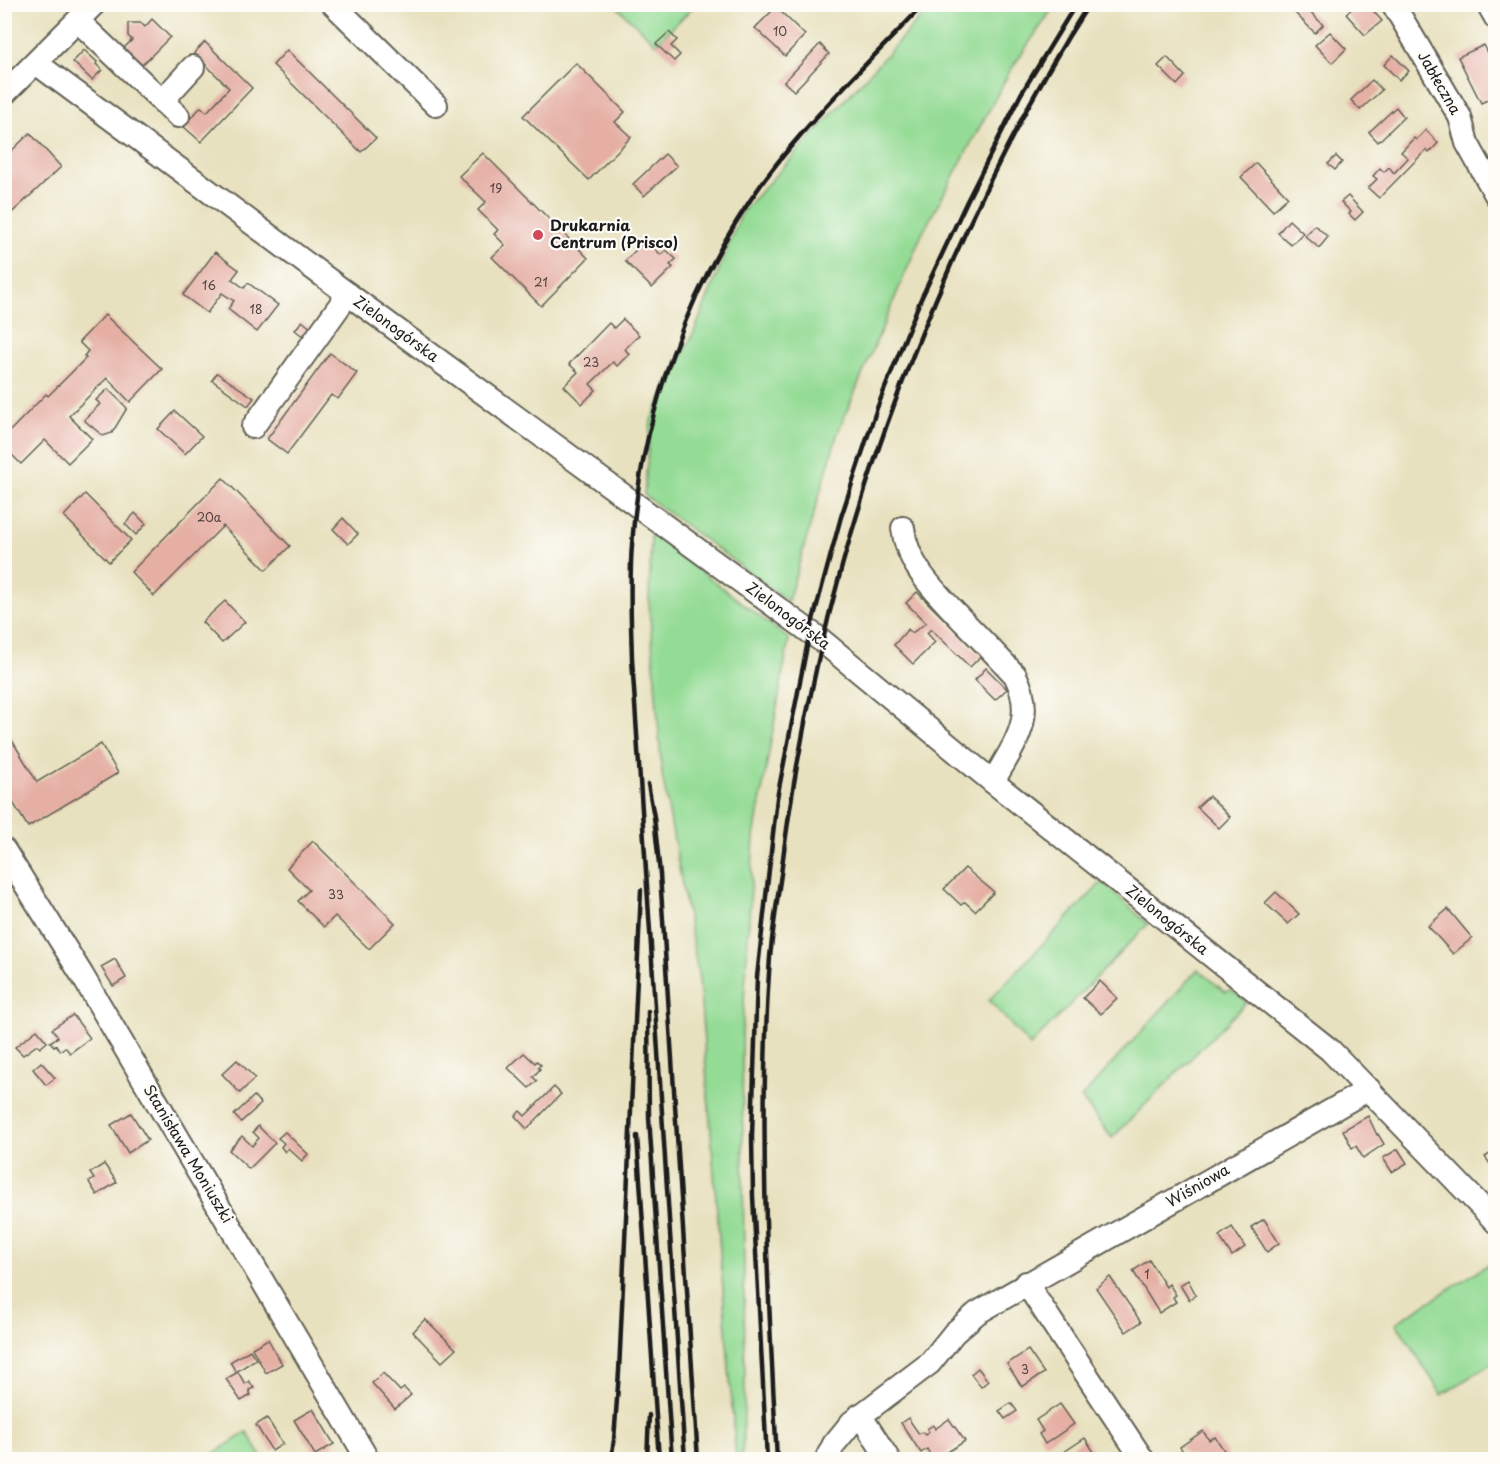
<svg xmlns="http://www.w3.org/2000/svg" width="1500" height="1464" viewBox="0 0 1500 1464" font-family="'Playpen Sans',sans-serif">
  <rect width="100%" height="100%" fill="#fdfcf7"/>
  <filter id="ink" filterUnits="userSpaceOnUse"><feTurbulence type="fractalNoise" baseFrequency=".0167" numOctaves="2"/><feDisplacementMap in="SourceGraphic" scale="12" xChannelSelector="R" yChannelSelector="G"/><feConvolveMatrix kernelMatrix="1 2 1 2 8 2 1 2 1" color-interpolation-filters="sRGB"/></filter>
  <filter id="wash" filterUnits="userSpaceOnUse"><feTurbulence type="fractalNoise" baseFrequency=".008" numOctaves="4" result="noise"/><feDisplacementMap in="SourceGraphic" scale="24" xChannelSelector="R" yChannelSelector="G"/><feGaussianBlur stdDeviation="1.35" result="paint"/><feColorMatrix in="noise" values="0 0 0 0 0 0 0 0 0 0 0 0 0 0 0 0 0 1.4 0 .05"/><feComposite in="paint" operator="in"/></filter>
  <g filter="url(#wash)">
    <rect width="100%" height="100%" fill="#e8e1bf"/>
    <!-- green -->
    <g fill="#94db95" stroke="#587c58" stroke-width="1.5">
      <polygon points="933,4 1055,5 1010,71 921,236 838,432 788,601 644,495 651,420 694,332 742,212"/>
      <polygon points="615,5 695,5 656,44"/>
      <polygon points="651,533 789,639 754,837 742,1034 745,1389 742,1459 736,1459 699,978 662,774 649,602"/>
      <polygon points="1102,882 1148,924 1030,1046 989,1000"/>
      <polygon points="1198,969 1225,992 1231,990 1247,1002 1112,1138 1081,1098"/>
      <polygon points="1495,1260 1495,1361 1442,1395 1396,1323"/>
      <polygon points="247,1432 263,1459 205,1459"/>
    </g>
    <g id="blocks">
      <!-- building -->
      <g fill="#e5afa4">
        <polygon points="1297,4 1303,4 1323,25 1315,33 1292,10"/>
        <polygon points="1357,4 1367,4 1382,21 1365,35 1346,14"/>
        <polygon points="776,7 805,35 785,56 755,28"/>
        <polygon points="152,19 170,37 142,65 124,48 132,40 128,36 128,23 141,23 145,27"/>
        <polygon points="669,32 677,40 671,46 680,55 674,61 656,44"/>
        <polygon points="1330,32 1346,49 1332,63 1315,45"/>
        <polygon points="205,42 252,88 201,142 183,126 201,107 207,112 229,88 194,53"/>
        <polygon points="820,44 829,54 794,91 784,82"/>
        <polygon points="1484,45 1496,69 1496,96 1481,103 1458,57"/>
        <polygon points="84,50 97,62 96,64 102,70 92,80 73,62"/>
        <polygon points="287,50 376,138 361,152 273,65"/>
        <polygon points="1393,55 1409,71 1399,80 1384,65"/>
        <polygon points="1167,57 1185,76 1177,85 1158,66"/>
        <polygon points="576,63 625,112 615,122 631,137 589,180 523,116"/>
        <polygon points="1372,80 1382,90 1360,110 1351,100"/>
        <polygon points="1396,107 1404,117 1378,142 1369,132"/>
        <polygon points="1426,130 1438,143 1429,153 1426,150 1379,198 1368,188 1377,179 1373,176 1380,168 1384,172 1389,167 1394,173 1408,158 1401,152 1414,138 1416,140"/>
        <polygon points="30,133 61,167 4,220 4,158"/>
        <polygon points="483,153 588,258 541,306 492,257 505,245 494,234 498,230 478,210 486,202 459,176"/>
        <polygon points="665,154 677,166 644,196 633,184"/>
        <polygon points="1336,156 1342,162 1335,170 1328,164"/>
        <polygon points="1256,163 1288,197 1273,211 1241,177"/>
        <polygon points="1348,196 1363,212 1355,220 1349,214 1351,212 1341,202"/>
        <polygon points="1289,220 1303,233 1291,245 1278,233"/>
        <polygon points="1315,225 1328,237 1319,248 1305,236"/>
        <polygon points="646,240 661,255 666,250 676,259 670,265 673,267 652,288 625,261"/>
        <polygon points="215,252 239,270 232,279 244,288 248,283 278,305 257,332 228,309 234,301 222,293 207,313 183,295"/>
        <polygon points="105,315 162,369 130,402 107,378 69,416 92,439 68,463 45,440 21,464 4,447 4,437 46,394 48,396 86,358 84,356 88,351 79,342"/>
        <polygon points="623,319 639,335 625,349 629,354 617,366 613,362 590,384 596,390 582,404 564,386 578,372 569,364 609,323 614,328"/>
        <polygon points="302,321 312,329 305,338 295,330"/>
        <polygon points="330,353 357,373 338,399 331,395 287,454 267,439"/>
        <polygon points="217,373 254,398 248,406 212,380"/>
        <polygon points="108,389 127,408 112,433 103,436 84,420 100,404 96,400"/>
        <polygon points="175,411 202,436 185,454 158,429"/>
        <polygon points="223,478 290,546 266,570 223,526 154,596 131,572"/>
        <polygon points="85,494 131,540 109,562 64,516"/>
        <polygon points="135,513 146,524 136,535 125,524"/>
        <polygon points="343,518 358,534 348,544 333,529"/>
        <polygon points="917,592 981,656 970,667 931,629 927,633 935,642 913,664 894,645 908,629 912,633 926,623 906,603"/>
        <polygon points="225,601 245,622 222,643 202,622"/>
        <polygon points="986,668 1007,689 995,700 975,680"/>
        <polygon points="4,727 37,782 101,744 118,773 28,827 4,788"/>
        <polygon points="1209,796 1230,817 1219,828 1197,807"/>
        <polygon points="313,841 395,923 369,949 335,916 324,927 298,901 309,890 287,868"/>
        <polygon points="965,868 994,892 975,911 965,902 961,905 944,889"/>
        <polygon points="1276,892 1299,914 1288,924 1265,903"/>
        <polygon points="1448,909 1472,938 1453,954 1428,926"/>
        <polygon points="115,959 126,978 113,986 101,967"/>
        <polygon points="1100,981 1117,998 1101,1014 1083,998"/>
        <polygon points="73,1015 90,1038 70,1053 65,1047 60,1051 56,1045 54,1046 50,1042 58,1037 52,1029"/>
        <polygon points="37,1030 47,1042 40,1048 37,1045 23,1055 15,1047"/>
        <polygon points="524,1053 535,1063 537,1061 541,1065 538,1067 540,1069 533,1077 537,1081 529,1088 508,1068"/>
        <polygon points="237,1060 255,1078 240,1093 222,1074"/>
        <polygon points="41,1062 55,1078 46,1085 33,1069"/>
        <polygon points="554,1087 561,1094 527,1129 515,1116 520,1111 525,1116"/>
        <polygon points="254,1096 261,1104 241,1122 234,1115"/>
        <polygon points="131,1113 148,1140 128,1153 111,1125"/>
        <polygon points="1368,1116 1377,1135 1378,1134 1384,1144 1363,1158 1356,1146 1352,1148 1343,1130"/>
        <polygon points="258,1126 275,1143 249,1169 229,1150 242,1136 252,1146 259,1138 253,1132"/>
        <polygon points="285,1132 308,1154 302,1161 288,1148 285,1152 281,1147 284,1143 278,1138"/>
        <polygon points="1398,1149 1407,1163 1392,1172 1383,1158"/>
        <polygon points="1496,1150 1496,1172 1485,1157"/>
        <polygon points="104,1164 117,1182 97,1195 89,1182 94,1179 90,1173"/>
        <polygon points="1264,1219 1279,1243 1267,1252 1251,1227"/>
        <polygon points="1232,1227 1245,1247 1232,1256 1219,1236"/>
        <polygon points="1149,1260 1166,1287 1169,1284 1176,1295 1173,1297 1176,1302 1159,1313 1133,1271"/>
        <polygon points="1110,1277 1141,1322 1126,1332 1096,1288"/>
        <polygon points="1188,1280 1196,1295 1189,1300 1180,1285"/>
        <polygon points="425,1319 456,1349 442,1362 413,1332"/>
        <polygon points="268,1339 282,1364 266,1373 252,1348"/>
        <polygon points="250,1350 256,1359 236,1372 230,1362"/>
        <polygon points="1028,1350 1044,1373 1022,1387 1007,1364"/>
        <polygon points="978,1368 988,1381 981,1387 971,1374"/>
        <polygon points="238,1372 245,1384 249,1381 254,1388 249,1390 251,1395 241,1401 226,1379"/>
        <polygon points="383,1373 400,1391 404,1388 411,1395 395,1409 372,1383"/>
        <polygon points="1011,1403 1017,1411 1005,1419 999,1411"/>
        <polygon points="1060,1404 1074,1424 1045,1444 1039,1434 1043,1431 1036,1420"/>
        <polygon points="313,1409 334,1444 315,1455 294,1420"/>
        <polygon points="267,1418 283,1444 272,1451 256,1425"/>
        <polygon points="908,1418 919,1434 922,1432 925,1435 929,1432 927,1429 933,1425 935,1429 949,1419 965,1441 946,1453 950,1460 933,1460 927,1449 921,1453 901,1423"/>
        <polygon points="1203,1431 1209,1440 1215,1437 1228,1456 1223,1460 1194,1460 1191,1455 1187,1457 1180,1447"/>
        <polygon points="1085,1438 1099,1460 1069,1460 1064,1452"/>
      </g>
    </g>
  </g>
  <g filter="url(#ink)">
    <use href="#blocks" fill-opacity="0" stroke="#636155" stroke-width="1.5"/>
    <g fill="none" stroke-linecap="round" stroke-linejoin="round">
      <!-- minor casing -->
      <g stroke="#636155" stroke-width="26">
        <g id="minor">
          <polyline points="333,4 436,105"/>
          <polyline points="1393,4 1460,117 1467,143 1496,195"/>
          <polyline points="1488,4 1496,18"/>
          <polyline points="78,21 178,116"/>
          <polyline points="36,63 341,289 821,640 993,782 1330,1050 1496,1222"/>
          <polyline points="4,94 94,4"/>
          <polyline points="162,101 193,67"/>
          <polyline points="253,427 348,294"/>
          <path d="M903,528c4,39 35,66 60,93 18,18 35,36 52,54 22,43 -1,69 -22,107"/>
          <polyline points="4,850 82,975 368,1460"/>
          <polyline points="1026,1283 1143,1460"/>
          <polyline points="860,1415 889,1460"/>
          <polyline points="826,1460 834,1444 852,1422 930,1363 954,1333 977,1313 1369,1089"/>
        </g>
      </g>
      <!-- minor -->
      <use href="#minor" stroke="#fff" stroke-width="22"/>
      <!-- rail -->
      <g stroke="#1c1c1c" stroke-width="4.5">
        <polyline points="648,784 654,817 660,874 698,1460"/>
        <polyline points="648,1011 649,1117 672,1460"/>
        <polyline points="637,1136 659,1460"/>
        <polyline points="611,1460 614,1440 619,1372 641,890"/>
        <polyline points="647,1460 649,1415"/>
        <path d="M685,1460l-53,-801c-1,-38 -3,-76 0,-114 9,-130 56,-260 133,-366 47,-63 105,-118 159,-175"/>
        <polyline points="767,1460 753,1196 752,1136 757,977 777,798 810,631 841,517 877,408 920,301 967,201 1021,94 1076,4"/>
        <path d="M777,1460c-9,-168 -19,-336 -7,-503 3,-28 7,-56 11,-83 26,-214 82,-411 169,-607 40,-91 85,-180 139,-263"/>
      </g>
    </g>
  </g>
  <!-- markers -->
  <circle fill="#d1495b" stroke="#fdfcf7" stroke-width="2" cx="538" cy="235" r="6"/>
  <g text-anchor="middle" stroke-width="4.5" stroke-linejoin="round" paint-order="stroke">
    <!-- number labels -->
    <g font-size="12" fill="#4e413e">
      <text x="780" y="36">10</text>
      <text x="496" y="193">19</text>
      <text x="541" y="287">21</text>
      <text x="209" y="290">16</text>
      <text x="256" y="314">18</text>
      <text x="591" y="367">23</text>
      <text x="209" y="522">20a</text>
      <text x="336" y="899">33</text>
      <text x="1147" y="1279">1</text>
      <text x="1025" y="1374">3</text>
    </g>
    <!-- street labels -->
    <g font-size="15" fill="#1c1c1c" stroke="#fdfcf7">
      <text transform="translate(1439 83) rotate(60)" y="5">Jabłeczna</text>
      <text transform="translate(396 329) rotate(36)" y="5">Zielonogórska</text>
      <text transform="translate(788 616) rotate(37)" y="5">Zielonogórska</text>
      <text transform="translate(1167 920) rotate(39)" y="5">Zielonogórska</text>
      <text transform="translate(188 1154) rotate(59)" y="5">Stanisława Moniuszki</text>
      <text transform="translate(1198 1186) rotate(-30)" y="5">Wiśniowa</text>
    </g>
    <!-- poi labels -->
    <g font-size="15" font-weight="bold" fill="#1c1c1c" stroke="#fdfcf7" text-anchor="start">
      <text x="550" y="231">Drukarnia<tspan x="550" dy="17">Centrum (Prisco)</tspan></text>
    </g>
  </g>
  <!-- margin -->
  <rect width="1500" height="1464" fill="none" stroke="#fdfcf7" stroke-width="24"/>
</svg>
